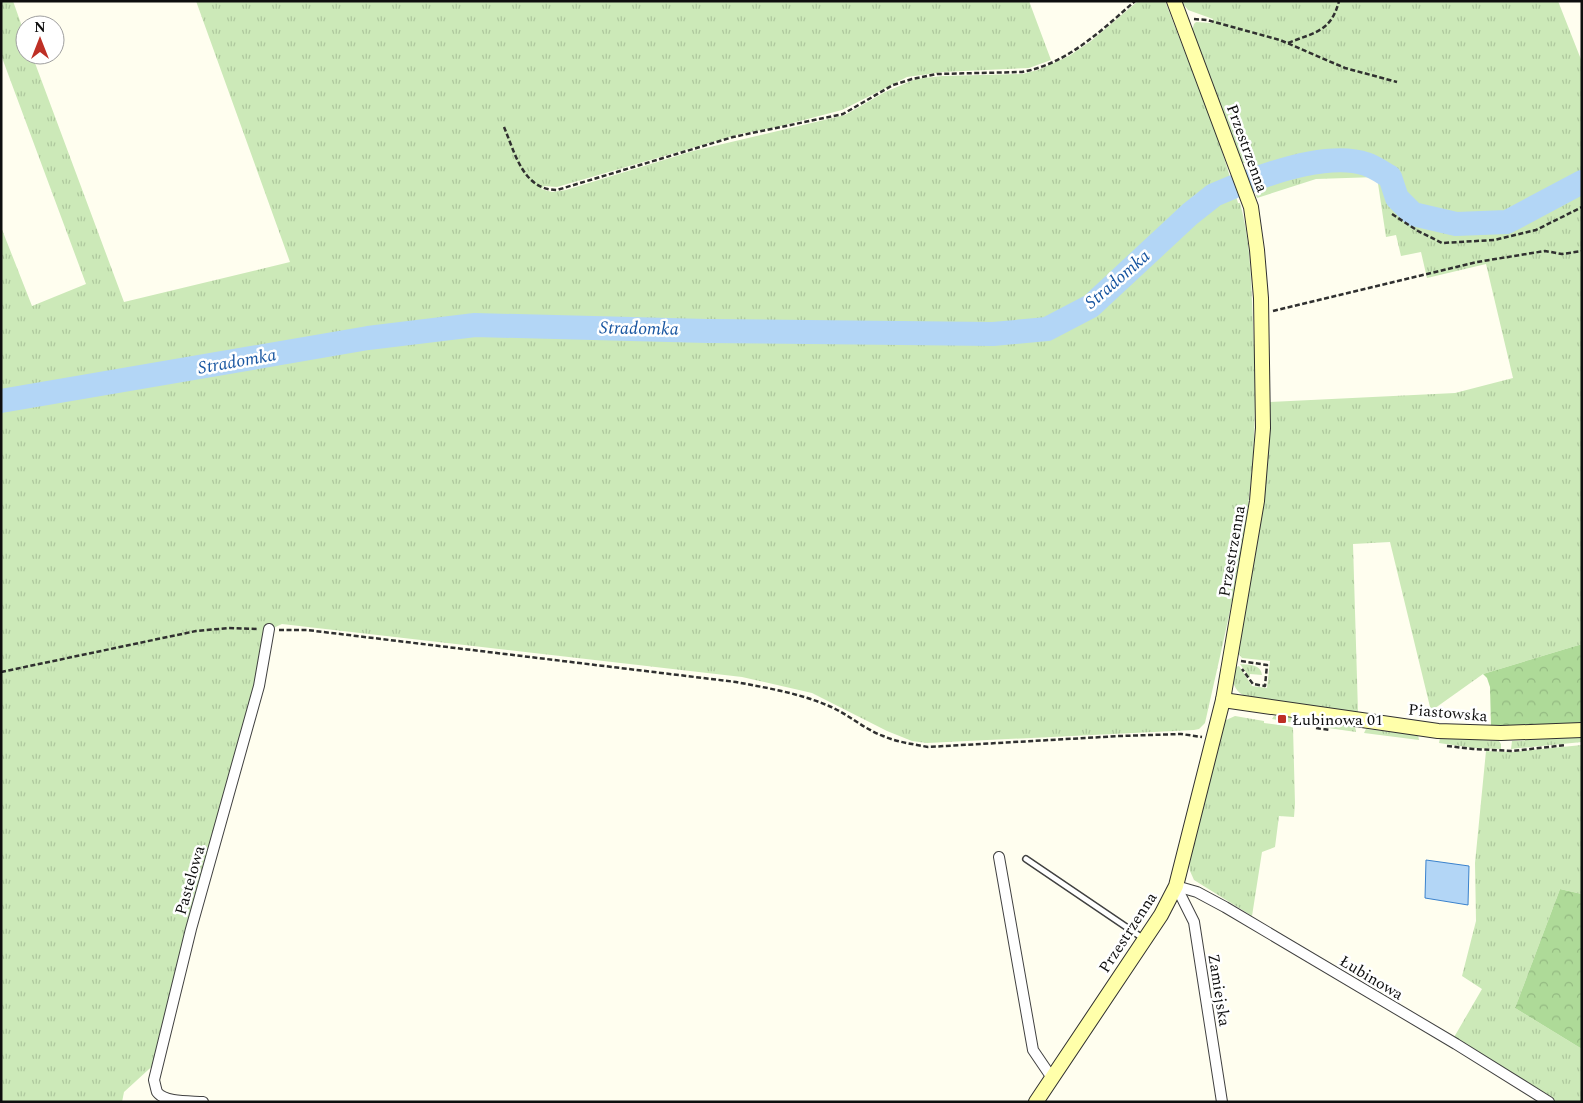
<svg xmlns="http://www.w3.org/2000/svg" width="1583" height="1103" viewBox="0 0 1583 1103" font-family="Spectral,serif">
  <defs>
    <pattern id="grass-tufts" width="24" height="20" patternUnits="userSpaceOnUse" patternTransform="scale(1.25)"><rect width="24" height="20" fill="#cce9b8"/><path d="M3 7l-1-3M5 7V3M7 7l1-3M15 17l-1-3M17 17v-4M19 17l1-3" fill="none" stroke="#aec79d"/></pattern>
    <pattern id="forest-crowns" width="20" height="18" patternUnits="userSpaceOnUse" patternTransform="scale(1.25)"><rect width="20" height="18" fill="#aeda98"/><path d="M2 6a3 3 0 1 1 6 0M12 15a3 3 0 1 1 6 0" fill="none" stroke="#94ba82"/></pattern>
  </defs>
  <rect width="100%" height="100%" fill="#fffeef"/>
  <!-- grass -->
  <g fill="url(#grass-tufts)">
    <path d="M1,1h12l12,34v20h7l92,247 166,-40 -94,-261h833l22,59 -22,8 -86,4 -36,5 -65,33 -65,17 -37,7 -183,53 -13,-1 -3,3 11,3 14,-2 127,-39 152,-36 40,-23 31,-13 26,-3 80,-2 16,-4 31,-14 22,-15 47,-40h27l52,134 21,68h2c11,39 11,80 13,120 2,44 3,88 0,132 -6,91 -28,179 -48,268l-6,6 -5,1 -267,13 -15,-2 -25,-10 -75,-38 -70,-16 -460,-53 -13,6 -110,430 -35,32 -2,10h-121v-875l31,79 54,-22 -85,-229z"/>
    <path d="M1181,1h377l24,61v582l-99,30 -52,37 -41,-169 -37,2 5,168 -111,-15c-14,-6 -15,-15 -14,-29l6,-2 13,20 15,2 3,-27 -28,-3 -5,-6c9,-49 20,-98 26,-147 5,-34 6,-68 6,-103l186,-9 58,-15 -27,-114 -59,14 -6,-26 -20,4 -5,-21 -10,2 -9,-60 -61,2 -59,19 -12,-35h-3l-50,-132 2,-7 2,-2 16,1 1,-4 -25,-9z"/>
    <path d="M1240,664c9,1 21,0 22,11l-12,-1v4z"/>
    <polygon points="1235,716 1264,721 1264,723 1293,727 1295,804 1294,817 1279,816 1275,847 1262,852 1252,916 1194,880 1190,871 1189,862 1224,721"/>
    <polygon points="1274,716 1299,719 1300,724 1272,719"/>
    <polygon points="1323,723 1355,727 1356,732 1321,727"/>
    <polygon points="1366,729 1418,735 1419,740 1364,733"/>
    <polygon points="1582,737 1582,742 1511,749 1512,741"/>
    <polygon points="1440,738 1499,741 1501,744 1501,749 1473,748 1439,743"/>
    <polygon points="1582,745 1582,894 1560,889 1515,1008 1582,1049 1582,1102 1555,1102 1453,1039 1482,989 1462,976 1476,921 1475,863 1486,751 1512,752"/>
  </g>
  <!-- forest -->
  <g fill="url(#forest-crowns)">
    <polygon points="1582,644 1582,723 1491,726 1490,687 1487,678 1483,674"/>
    <polygon points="1560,889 1582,894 1582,1049 1515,1008"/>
  </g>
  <!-- water -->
  <polygon fill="#b3d6f6" stroke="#3a82cd" points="1426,860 1469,866 1468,905 1425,898"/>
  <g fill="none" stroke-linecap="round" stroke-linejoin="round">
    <!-- river -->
    <g stroke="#b3d6f6" stroke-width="24">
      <path d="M1242,184c33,-13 90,-32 124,-20 9,3 17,9 24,13l7,21 16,16 43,10 51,-2 75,-40"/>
      <polyline points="1,401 368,338 475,325 707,331 993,334 1047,329 1091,306 1190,214 1214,195 1233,187"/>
    </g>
    <!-- lane casing -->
    <g stroke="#414141" stroke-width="8">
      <polyline id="lane" points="1026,859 1144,939"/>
    </g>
    <!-- street casing -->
    <g stroke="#414141" stroke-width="12">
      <g id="street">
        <polyline points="999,857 1033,1050 1052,1078"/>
        <polyline points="1176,886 1197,892 1225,907 1456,1044 1549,1102"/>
        <polyline points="1176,886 1194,922 1222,1102"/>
        <path d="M203,1102c-12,-1 -38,1 -46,-10 -1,-3 -2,-8 -3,-12l37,-151 68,-243 10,-57"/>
      </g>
    </g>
    <!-- secondary casing -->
    <g stroke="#303030" stroke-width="16">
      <g id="secondary">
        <polyline points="1223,700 1438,731 1501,733 1582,730"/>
        <polyline points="1036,1102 1161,915 1176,886 1223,700 1257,501 1263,428 1261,298 1257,250 1251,207 1174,1"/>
      </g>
    </g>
    <!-- path -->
    <g stroke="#303030" stroke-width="2.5" stroke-dasharray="5 2.5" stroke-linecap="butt">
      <polyline points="1194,19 1207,20 1280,40 1345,68 1397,82"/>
      <path d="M1288,43c27,-11 43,-11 51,-42"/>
      <path d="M504,127c11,26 19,63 53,63l176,-53 110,-23 50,-29 19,-6 25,-5 85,-2c45,-8 80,-42 113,-71"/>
      <polyline points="1392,214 1418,231 1442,243 1494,240 1536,230 1582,207"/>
      <polyline points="1273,311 1477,262 1545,251 1562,254 1582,251"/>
      <path d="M279,630h28l429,52c31,6 63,11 93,24 19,8 35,23 54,30 14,6 29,8 45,11l192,-11 61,-2 21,3"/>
      <polyline points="1241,661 1267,665 1265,686 1253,684 1242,669"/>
      <polyline points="1,672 196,631 229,628 258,629"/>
      <polyline points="1316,728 1330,730"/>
      <polyline points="1447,746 1473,749 1513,751 1566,745"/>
    </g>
    <!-- lane -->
    <use href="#lane" stroke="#fff" stroke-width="5"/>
    <!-- street -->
    <use href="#street" stroke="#fff" stroke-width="10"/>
    <!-- secondary -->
    <use href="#secondary" stroke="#ffa" stroke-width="14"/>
  </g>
  <!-- markers -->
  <rect fill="#be2f25" stroke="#fff" stroke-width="2" x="1277" y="714" width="10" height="10" rx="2.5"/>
  <g text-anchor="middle" stroke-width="5" stroke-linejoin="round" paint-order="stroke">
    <!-- street labels -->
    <g font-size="16" fill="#0e0e0e" stroke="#fff">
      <text transform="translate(1248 148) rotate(70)" y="6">Przestrzenna</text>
      <text transform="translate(1231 551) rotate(-80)" y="6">Przestrzenna</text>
      <text transform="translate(1448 712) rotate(5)" y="6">Piastowska</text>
      <text transform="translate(189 880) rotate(-74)" y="6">Pastelowa</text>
      <text transform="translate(1127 932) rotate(-57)" y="6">Przestrzenna</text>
      <text transform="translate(1372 977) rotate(31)" y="6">Łubinowa</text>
      <text transform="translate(1220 990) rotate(81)" y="6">Zamiejska</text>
    </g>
    <!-- poi labels -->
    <g font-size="16" fill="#0e0e0e" stroke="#fff" text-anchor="start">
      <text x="1292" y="725">Łubinowa 01</text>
    </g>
    <!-- water labels -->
    <g font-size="18" font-style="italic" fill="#1755a0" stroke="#fff">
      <text transform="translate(1117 279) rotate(-41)" y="6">Stradomka</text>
      <text transform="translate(639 328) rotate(1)" y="6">Stradomka</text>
      <text transform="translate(237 361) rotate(-10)" y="6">Stradomka</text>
    </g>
  </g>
  <!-- border -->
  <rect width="1583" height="1103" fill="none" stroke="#0e0e0e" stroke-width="5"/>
  <!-- north arrow -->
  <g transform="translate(40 40)"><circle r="24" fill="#ffffff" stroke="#9f9f9f"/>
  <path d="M0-4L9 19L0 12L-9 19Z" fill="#be2f25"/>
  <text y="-8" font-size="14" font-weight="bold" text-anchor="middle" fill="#0e0e0e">N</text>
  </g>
</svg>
